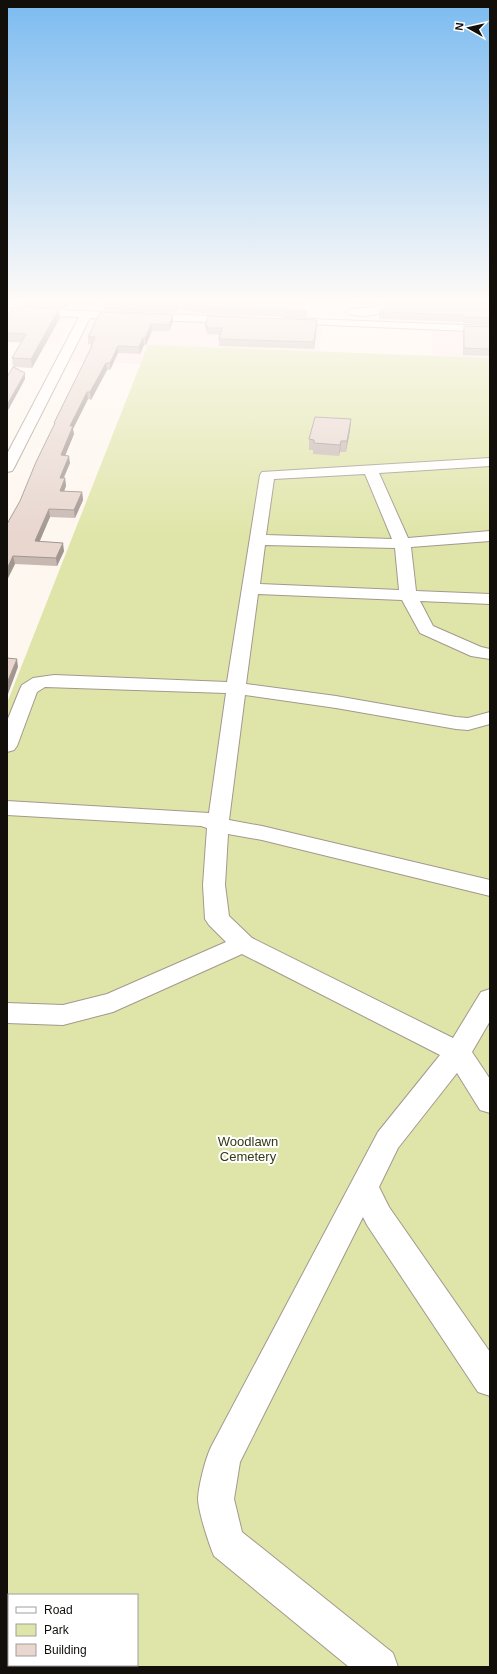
<svg xmlns="http://www.w3.org/2000/svg" width="497" height="1674" viewBox="0 0 497 1674" font-family="Helvetica,sans-serif">
  <rect width="100%" height="100%" fill="#fef7ef"/>
  <!-- commercial -->
  <g fill="#fee8e9">
    <polygon points="7,303 292,303 315,318 47,309 7,305"/>
    <polygon points="7,316 69,318 59,344 7,343"/>
    <polygon points="92,319 321,327 320,352 148,345 141,364 68,361"/>
    <polygon points="432,331 490,334 490,358 433,356"/>
  </g>
  <!-- green -->
  <path fill="#dfe5a8" fill-rule="evenodd" d="M148,345l342,13v1309h-483v-964zM9,1595h128v70h-128z"/>
  <g fill="none" stroke-linecap="round" stroke-linejoin="round">
    <!-- stream -->
    <polyline stroke="#79c6fd" stroke-width="3.5" points="301,303 303,304"/>
    <!-- minor casing -->
    <g stroke="#a4988d" stroke-width="2">
      <g id="minor">
        <path d="M382,303h14c-11,13 -33,15 -48,11l-2,-2 2,-2c14,-4 21,1 34,-7z"/>
        <polygon points="7,308 237,317 241,318 243,320 241,322 237,323 90,318 14,468 12,471 7,472 7,454 79,317 7,314"/>
        <polygon points="287,318 490,326 490,332 283,323 281,321 283,319"/>
        <path d="M490,458v8l-111,7 29,65 82,-7v10l-79,6 5,44 74,3v10l-70,-3 13,25 48,21 9,2v10l-19,-3 -51,-23 -18,-33 -144,-6 -12,90 90,12 120,21 12,1 22,-6v12l-22,6 -12,-1 -120,-21 -91,-13 -16,125 33,6 228,54v16l-228,-56 -34,-6 -3,51 4,31 23,22 201,100 28,-46 9,-3v32l-18,31 18,27v34l-10,-3 -23,-37 -59,75 -19,39 10,20 101,145v44l-12,-4 -111,-167 -4,-8 -123,245 -6,37 8,33 151,121 5,14h-49l-135,-111c-5,-12 -16,-45 -16,-58 1,-14 7,-38 13,-51l167,-315 62,-77 -198,-101 -129,58 -50,13 -56,-2v-20l56,2 44,-11 119,-52 -17,-17 -4,-6 -2,-34 4,-57 -6,-2 -194,-11v-14l202,12 17,-120 -181,-6 -8,5 -20,54 -3,4 -7,2v-31l13,-32 2,-4 11,-7 21,-3 173,7 33,-207 2,-3zM365,474l27,65 -126,-4 8,-56zM265,545l130,3 4,42 -139,-6z"/>
      </g>
    </g>
    <!-- minor -->
    <use href="#minor" fill="#fff" fill-rule="evenodd"/>
  </g>
  <!-- wall -->
  <g fill="#c8b8b2">
    <polygon points="20,303 96,303 95,305 68,304 65,309 21,307"/>
    <polygon points="105,303 297,303 307,311 307,318 208,314 177,309 176,313 105,310"/>
    <polygon points="353,303 378,303 371,306"/>
    <polygon points="490,303 490,325 463,323 463,322 379,319 379,312"/>
    <polygon points="173,315 173,322 169,331 152,331 146,345 144,345 140,354 118,353 110,370 107,370 91,400 88,399 73,429 74,434 65,456 70,463 64,478 65,478 66,486 64,491 82,492 83,500 75,518 50,517 39,542 64,551 57,566 15,564 7,580 20,501 54,426 54,423 91,348 91,346 92,344 88,344 88,337"/>
    <polygon points="7,317 60,318 32,368 15,367 25,373 25,379 7,412 7,377 13,367 12,358 21,342 7,342"/>
    <polygon points="317,320 314,349 219,346 219,339 220,335 207,334 207,332 206,332 205,326"/>
    <polygon points="464,326 490,327 490,356 463,355 463,332"/>
    <polygon points="351,419 350,430 346,452 340,452 339,456 313,454 313,450 309,450 309,439"/>
  </g>
  <!-- shaded-wall -->
  <g fill="#a29691">
    <polygon points="64,303 68,303 65,309"/>
    <polygon points="177,303 177,309 176,313 176,306"/>
    <polygon points="371,303 378,303 371,306"/>
    <polygon points="59,309 60,318 32,368 31,359"/>
    <polygon points="173,315 173,322 169,331 169,325"/>
    <polygon points="317,320 317,327 314,349 314,342"/>
    <polygon points="151,324 152,331 146,345 145,338"/>
    <polygon points="143,338 144,345 140,354 139,347"/>
    <polygon points="118,346 118,353 110,370 110,363"/>
    <polygon points="106,363 107,370 91,400 90,392"/>
    <polygon points="25,373 25,379 7,412 7,405"/>
    <polygon points="87,392 88,399 73,429 74,434 62,463 61,455 70,426"/>
    <polygon points="351,419 350,430 346,452 347,441"/>
    <polygon points="341,441 340,452 339,456 340,445"/>
    <polygon points="69,456 70,463 60,485 60,478"/>
    <polygon points="65,478 66,486 61,499 60,491"/>
    <polygon points="82,492 83,500 75,518 74,510"/>
    <polygon points="49,509 50,517 36,550 35,541"/>
    <polygon points="63,543 64,551 57,566 56,558"/>
    <polygon points="13,556 15,564 7,580 7,569"/>
    <polygon points="17,659 18,667 8,694 7,683"/>
  </g>
  <!-- building -->
  <g fill="#e8d6cf" stroke="#a29691">
    <polygon points="105,303 177,303 176,306 105,304"/>
    <polygon points="178,303 297,303 307,311 208,307"/>
    <polygon points="391,303 490,303 490,318 463,317 463,315 379,312"/>
    <polygon points="14,307 59,309 31,359 12,358 26,334 7,333 7,317"/>
    <polygon points="100,312 173,315 169,325 151,324 145,338 143,338 139,347 118,346 110,363 106,363 90,392 87,392 70,426 73,426 61,455 69,456 60,478 65,478 60,491 82,492 74,510 49,509 35,541 63,543 56,558 13,556 7,569 7,524 20,501 36,462 55,423 54,423 92,346 91,346 95,337 88,337"/>
    <polygon points="208,316 317,320 314,342 219,339 222,328 207,328 208,326 205,326"/>
    <polygon points="464,326 490,327 490,349 464,348"/>
    <polygon points="13,367 25,373 7,405 7,377"/>
    <polygon points="315,417 351,419 347,441 341,441 340,445 314,443 314,440 309,439"/>
    <polygon points="7,658 17,659 7,683"/>
  </g>
  <!-- sky -->
  <linearGradient id="sky" x2="0" y2="1"><stop stop-color="#7bbbf0"/><stop offset="0.56" stop-color="#fffbf8"/><stop offset="1" stop-color="#fffbf8" stop-opacity="0"/></linearGradient>
  <rect width="497" height="537" fill="url(#sky)"/>
  <g text-anchor="middle" stroke-width="4" stroke-linejoin="round" paint-order="stroke">
    <!-- near-park labels -->
    <g font-size="13" fill="#353813" stroke="#fff">
      <text x="248" y="1146">Woodlawn<tspan x="248" dy="15">Cemetery</tspan></text>
    </g>
  </g>
  <!-- border -->
  <rect width="497" height="1674" fill="none" stroke="#120e0a" stroke-width="16"/>
  <!-- legend -->
  <rect x="8" y="1594" width="130" height="72" fill="#ffffff" stroke="#a09f9d"/>
  <rect x="16" y="1607" width="20" height="6" fill="#ffffff" stroke="#a09f9d"/>
  <text x="44" y="1614" font-size="12" fill="#120e0a">Road</text>
  <rect x="16" y="1624" width="20" height="12" fill="#dfe5a8" stroke="#a09f9d"/>
  <text x="44" y="1634" font-size="12" fill="#120e0a">Park</text>
  <rect x="16" y="1644" width="20" height="12" fill="#e8d6cf" stroke="#a09f9d"/>
  <text x="44" y="1654" font-size="12" fill="#120e0a">Building</text>
  <!-- north arrow -->
  <g transform="translate(469 28) rotate(278)" stroke="#ffffff" stroke-width="3" paint-order="stroke">
  <path d="M0-3L7 15L0 10L-7 15Z" fill="#120e0a"/>
  <text y="-6" font-size="11" font-weight="bold" text-anchor="middle" fill="#120e0a">N</text>
  </g>
</svg>
